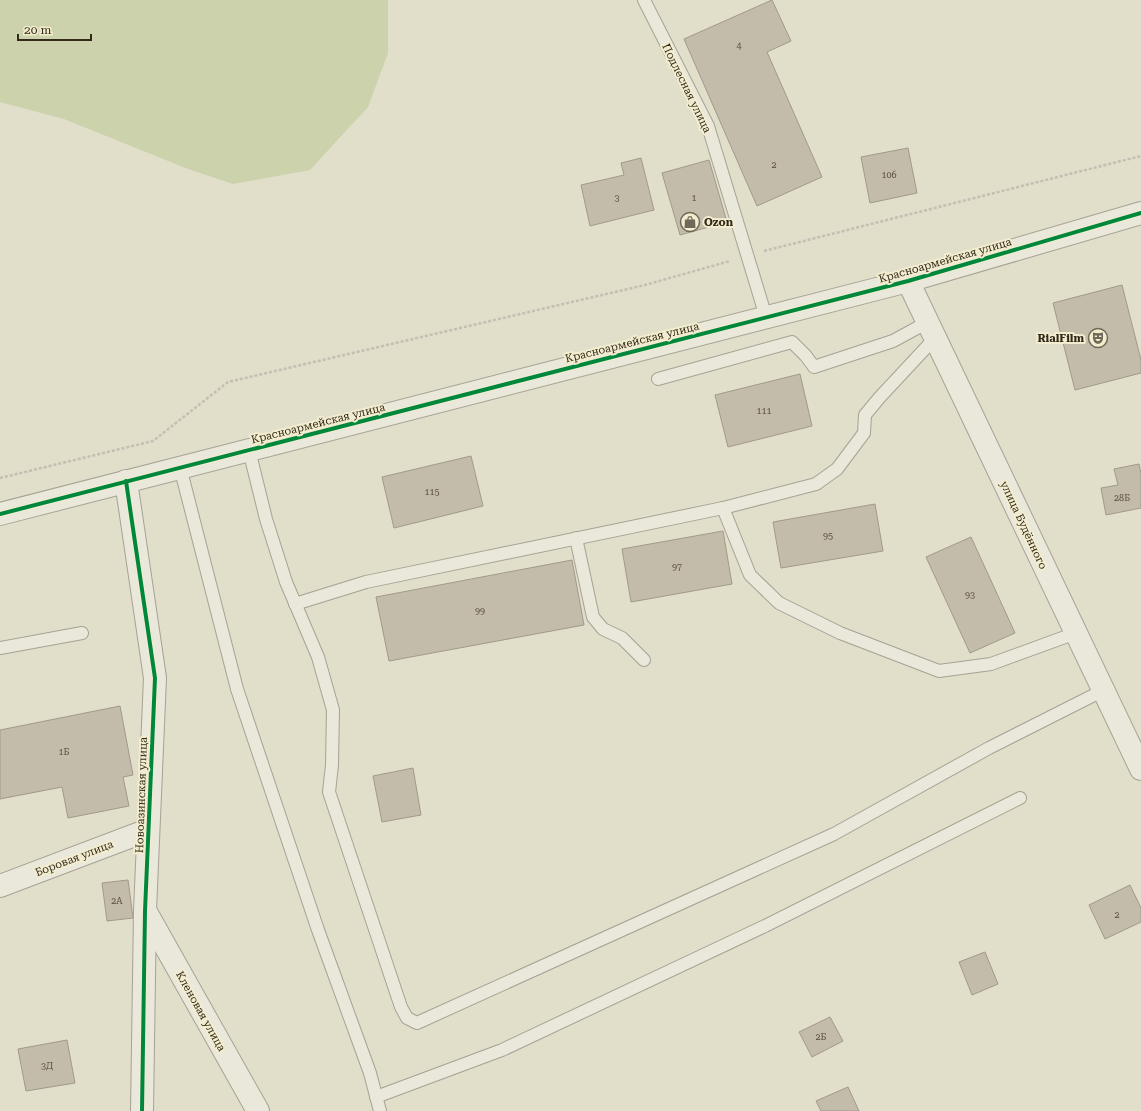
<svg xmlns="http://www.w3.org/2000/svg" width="1141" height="1111" viewBox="0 0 1141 1111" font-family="'Roboto Serif',serif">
  <rect width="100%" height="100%" fill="#e1deca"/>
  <!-- green -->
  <polygon fill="#ccd2ac" points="0,0 388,0 388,53 368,107 310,170 233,184 188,169 64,119 0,102"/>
  <!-- building -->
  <g fill="#c4bcab" stroke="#a1998a">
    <polygon points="772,0 791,41 767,52 822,177 757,206 684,39"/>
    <polygon points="908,148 917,193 870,203 861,157"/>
    <polygon points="641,158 654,210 590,226 581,185 624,175 621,163"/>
    <polygon points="709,160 727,222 680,235 662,173"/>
    <polygon points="1122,285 1141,360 1141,373 1075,390 1053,303"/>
    <polygon points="800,374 812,426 728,447 715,395"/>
    <polygon points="471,456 483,506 394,528 382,477"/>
    <polygon points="1139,464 1141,474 1141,508 1106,515 1101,488 1118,485 1114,469"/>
    <polygon points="875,504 883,551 781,568 773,522"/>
    <polygon points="723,531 732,584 631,602 622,549"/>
    <polygon points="971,537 1015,633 970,653 926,557"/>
    <polygon points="572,560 584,625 389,661 376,597"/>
    <polygon points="120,706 133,775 123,777 129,806 68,818 62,787 0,799 0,730"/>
    <polygon points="413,768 421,815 382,822 373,776"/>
    <polygon points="128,880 133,918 107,921 102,883"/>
    <polygon points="1130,885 1141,908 1141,922 1105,939 1089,905"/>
    <polygon points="985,952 998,984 972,995 959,962"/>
    <polygon points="830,1017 843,1041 812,1057 799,1032"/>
    <polygon points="67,1040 75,1083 26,1091 18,1049"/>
    <polygon points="848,1087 859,1111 821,1111 816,1101"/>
  </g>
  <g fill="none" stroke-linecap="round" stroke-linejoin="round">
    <!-- service casing -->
    <g stroke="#a6a294" stroke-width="14">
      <g id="service">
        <polyline points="644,0 708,126 766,317"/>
        <polyline points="658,379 792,342 806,356 814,367 893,341 928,322"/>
        <polyline points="249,450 266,519 286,582 318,657 333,710 332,765 329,792 401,1007 407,1018 417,1023 834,834 989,748 1104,690"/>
        <polyline points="180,467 237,689 318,930 370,1073 380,1111"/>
        <polyline points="723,508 750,575 779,603 840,633 939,671 991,664 1076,633"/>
        <polyline points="576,538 593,617 603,629 622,638 644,660"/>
        <polyline points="295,604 366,582 723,508 816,484 837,469 864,433 865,415 880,397 935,338"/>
        <polyline points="0,648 82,633"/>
        <polyline points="376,1097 502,1050 765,926 1020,798"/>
      </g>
    </g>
    <!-- minor casing -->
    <g stroke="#a6a294" stroke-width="24">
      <g id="minor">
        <polyline points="908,281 1141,769"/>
        <polyline points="126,481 155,678 145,911 142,1111"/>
        <polyline points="0,886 148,830"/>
        <polyline points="146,912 258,1111"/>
      </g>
    </g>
    <!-- tertiary casing -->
    <g stroke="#a6a294" stroke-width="24">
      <polyline id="tertiary" points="0,514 908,281 1141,213"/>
    </g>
    <!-- path -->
    <g stroke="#c2bfb3" stroke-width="2.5" stroke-dasharray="3 2" stroke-linecap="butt">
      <polyline points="764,251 1141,156"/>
      <polyline points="0,478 153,441 228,382 645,285 730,261"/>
    </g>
    <!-- service -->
    <use href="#service" stroke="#eae7db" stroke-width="12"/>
    <!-- minor -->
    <use href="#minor" stroke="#eae7db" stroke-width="22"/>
    <!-- tertiary -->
    <use href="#tertiary" stroke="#eae7db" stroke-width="22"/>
    <!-- cycleway casing -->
    <g stroke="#f3edcf" stroke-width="6">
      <g id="cycleway">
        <polyline points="126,481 155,678 145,911 142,1111"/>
        <polyline points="0,514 908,281 1141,213"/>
      </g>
    </g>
    <!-- cycleway -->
    <use href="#cycleway" stroke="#00873e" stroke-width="4"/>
  </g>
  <!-- icons -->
  <defs>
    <g id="shop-ring" transform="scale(1)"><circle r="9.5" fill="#f3edcf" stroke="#706959" stroke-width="1.5"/><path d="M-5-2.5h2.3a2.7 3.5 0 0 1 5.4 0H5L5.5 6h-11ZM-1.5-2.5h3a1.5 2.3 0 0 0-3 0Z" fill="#706959"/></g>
    <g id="theatre-ring" transform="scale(1)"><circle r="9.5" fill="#f3edcf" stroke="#706959" stroke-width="1.5"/><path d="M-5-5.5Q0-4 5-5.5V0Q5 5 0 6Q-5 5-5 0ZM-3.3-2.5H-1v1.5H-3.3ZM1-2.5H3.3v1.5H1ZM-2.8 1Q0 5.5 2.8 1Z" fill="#706959"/></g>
  </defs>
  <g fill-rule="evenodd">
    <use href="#shop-ring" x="690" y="222"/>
    <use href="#theatre-ring" x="1098" y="338"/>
  </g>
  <g text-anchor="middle" stroke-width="4" stroke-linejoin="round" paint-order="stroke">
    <!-- number labels -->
    <g font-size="9" fill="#574e40">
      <text x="739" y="49">4</text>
      <text x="774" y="168">2</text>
      <text x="889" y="178">106</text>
      <text x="617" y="201">3</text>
      <text x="694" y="201">1</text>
      <text x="764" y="414">111</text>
      <text x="432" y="495">115</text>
      <text x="1122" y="501">28Б</text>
      <text x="828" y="539">95</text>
      <text x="677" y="570">97</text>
      <text x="970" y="598">93</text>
      <text x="480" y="614">99</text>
      <text x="64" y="755">1Б</text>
      <text x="117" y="904">2А</text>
      <text x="1117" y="918">2</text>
      <text x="821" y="1040">2Б</text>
      <text x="47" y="1069">3Д</text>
    </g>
    <!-- street labels -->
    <g font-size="11" fill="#332a1c" stroke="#f3edcf">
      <text transform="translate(687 88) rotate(64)" y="4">Подлесная улица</text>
      <text transform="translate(945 260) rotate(-16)" y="4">Красноармейская улица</text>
      <text transform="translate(632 342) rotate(-14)" y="4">Красноармейская улица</text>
      <text transform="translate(318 423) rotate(-14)" y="4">Красноармейская улица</text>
      <text transform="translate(1024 525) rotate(65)" y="4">улица Будённого</text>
      <text transform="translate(141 795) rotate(-88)" y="4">Новоазинская улица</text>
      <text transform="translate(74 858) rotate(-21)" y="4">Боровая улица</text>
      <text transform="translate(201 1011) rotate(61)" y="4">Кленовая улица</text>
    </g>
    <!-- poi labels -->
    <g font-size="11" font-weight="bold" fill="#332a1c" stroke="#f3edcf" text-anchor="start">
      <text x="704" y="226">Ozon</text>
      <text x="1084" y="342" text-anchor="end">RialFilm</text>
    </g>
  </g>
  <!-- scale -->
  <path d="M18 34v6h73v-6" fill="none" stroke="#332a1c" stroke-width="2"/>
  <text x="24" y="34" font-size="12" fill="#332a1c" stroke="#f3edcf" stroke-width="3" paint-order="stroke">20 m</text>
</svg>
